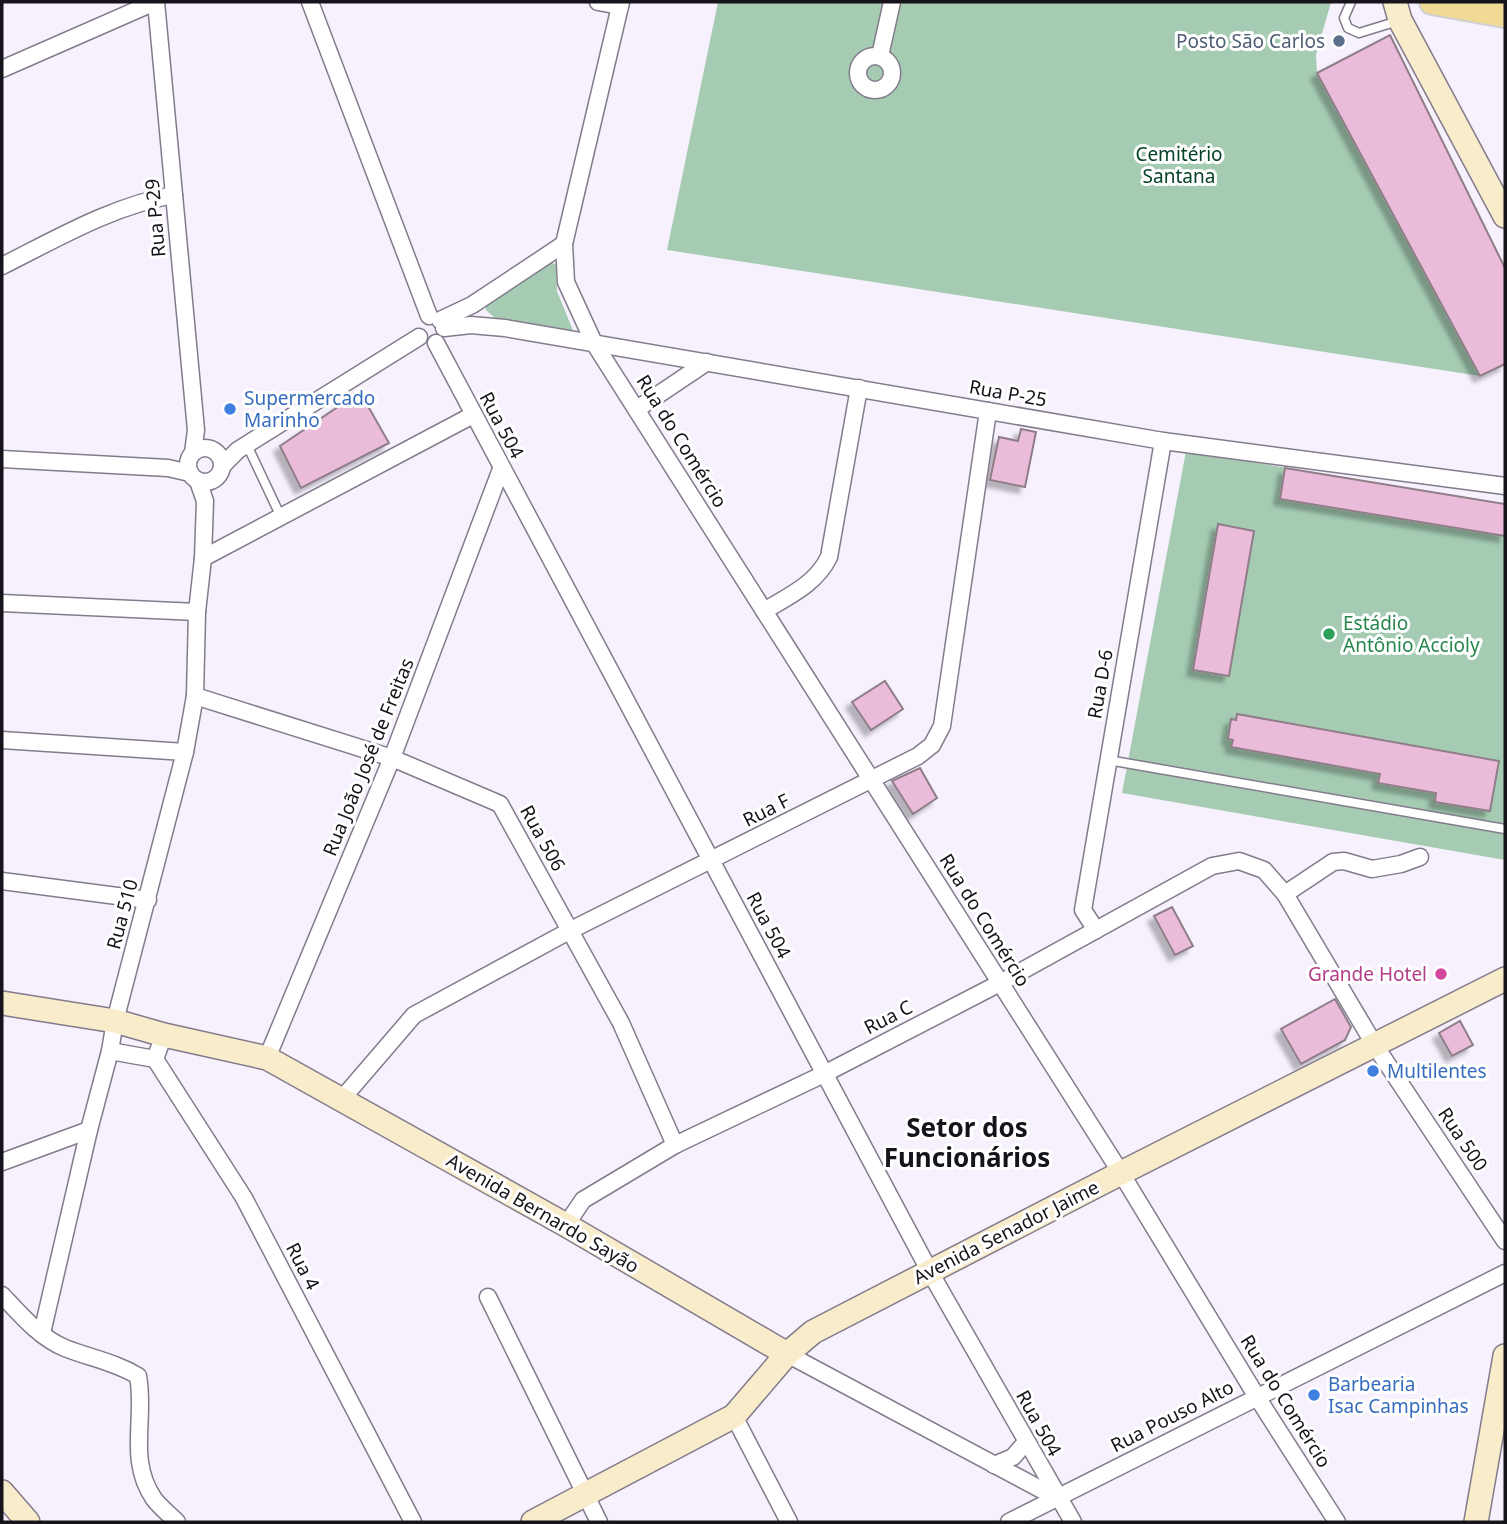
<svg xmlns="http://www.w3.org/2000/svg" width="1507" height="1524" viewBox="0 0 1507 1524" font-family="'Noto Sans',sans-serif">
  <defs>
    <filter id="shadow"><feDropShadow dx="-6" dy="6" stdDeviation="2" flood-color="#0004"/></filter>
  </defs>
  <rect width="100%" height="100%" fill="#f6f1fc"/>
  <!-- green -->
  <g fill="#a5ccb3">
    <polygon points="718,2 1331,2 1316,55 1317,73 1480,376 667,250"/>
    <polygon points="550,261 556,265 557,291 574,333 496,319 486,310 485,302"/>
    <polygon points="1186,451 1505,504 1505,860 1122,793"/>
  </g>
  <!-- building -->
  <g fill="#eabcda" stroke="#8f7d88" stroke-width="2" filter="url(#shadow)">
    <polygon points="1390,35 1505,268 1505,364 1480,376 1317,73"/>
    <polygon points="360,392 389,443 301,488 280,446"/>
    <polygon points="1021,429 1036,432 1025,487 990,480 999,437 1018,441"/>
    <polygon points="1285,468 1505,504 1505,536 1280,499"/>
    <polygon points="1218,524 1254,531 1229,676 1193,670"/>
    <polygon points="885,681 903,709 871,730 852,702"/>
    <polygon points="1237,714 1499,761 1490,811 1435,802 1436,793 1378,783 1380,774 1231,747 1233,740 1228,739 1231,719 1236,720"/>
    <polygon points="920,768 937,798 913,814 892,781"/>
    <polygon points="1172,907 1193,946 1175,955 1154,916"/>
    <polygon points="1335,999 1351,1027 1345,1040 1301,1064 1281,1029"/>
    <polygon points="1460,1021 1473,1045 1452,1056 1439,1033"/>
  </g>
  <g fill="none" stroke-linecap="round" stroke-linejoin="round">
    <!-- lane casing -->
    <g stroke="#837b8c" stroke-width="11">
      <g id="lane">
        <polyline points="1351,2 1344,18 1348,28 1359,33 1398,21"/>
        <polyline points="247,445 281,517"/>
        <polyline points="1108,760 1505,829"/>
      </g>
    </g>
    <!-- street casing -->
    <g stroke="#837b8c" stroke-width="19">
      <g id="street">
        <polyline points="156,2 196,430 193,453"/>
        <polyline points="310,2 429,316"/>
        <polyline points="598,2 620,6"/>
        <polyline points="621,2 564,244 566,282 594,343 1121,1173 1257,1397 1337,1522"/>
        <polyline points="880,56 892,2"/>
        <circle cx="875" cy="73" r="17"/>
        <polyline points="2,69 155,2"/>
        <path d="M2,266c54,-27 112,-61 172,-71"/>
        <polyline points="440,320 472,305 564,244"/>
        <polyline points="444,328 471,325 505,328 1163,441 1505,486"/>
        <polyline points="436,343 930,1272 1073,1522"/>
        <polyline points="637,409 707,362"/>
        <circle cx="205" cy="465" r="17"/>
        <polyline points="2,459 168,468 190,473"/>
        <polyline points="222,466 238,450 419,337"/>
        <polyline points="203,558 473,415"/>
        <polyline points="2,603 197,612"/>
        <path d="M764,611c25,-15 52,-27 65,-54l30,-169"/>
        <polyline points="195,696 392,758 500,804 621,1023 675,1145"/>
        <polyline points="2,740 185,752"/>
        <polyline points="2,881 148,900"/>
        <polyline points="1285,894 1333,862 1344,861 1372,869 1401,864 1420,857"/>
        <polyline points="1096,930 1083,910 1163,441"/>
        <polyline points="164,1035 155,1059 244,1198 413,1522"/>
        <polyline points="110,1051 155,1059"/>
        <polyline points="267,1058 392,758 501,469"/>
        <polyline points="341,1100 414,1015 571,930 918,756 932,745 942,726 988,411"/>
        <polyline points="2,1162 89,1130"/>
        <polyline points="566,1225 583,1200 675,1145 824,1074 1000,983 1212,866 1239,861 1264,870 1285,894 1374,1044 1505,1241"/>
        <path d="M2,1295c18,19 38,43 63,53 25,10 50,14 73,28 8,42 -11,84 16,123 6,8 16,16 23,23"/>
        <polyline points="488,1297 599,1522"/>
        <polyline points="42,1333 89,1130 110,1051 115,1021 185,752 195,696 197,612 203,558 205,501 198,481"/>
        <polyline points="787,1354 1057,1498"/>
        <polyline points="734,1416 789,1522"/>
        <polyline points="994,1465 1013,1457 1026,1442"/>
        <polyline points="1009,1522 1505,1273"/>
      </g>
    </g>
    <!-- secondary casing -->
    <g stroke="#837b8c" stroke-width="26">
      <g id="secondary">
        <polyline points="1395,2 1400,20 1505,216"/>
        <polyline points="2,1003 115,1021 164,1035 267,1058 566,1225 787,1354"/>
        <polyline points="2,1492 28,1522"/>
        <polyline points="533,1522 734,1416 787,1354 813,1332 1121,1173 1505,979"/>
        <polyline points="1476,1522 1505,1356"/>
      </g>
    </g>
    <!-- primary casing -->
    <g stroke="#d0d0d1" stroke-width="28">
      <polyline id="primary" points="1432,2 1505,15"/>
    </g>
    <!-- lane -->
    <use href="#lane" stroke="#fff" stroke-width="8"/>
    <!-- street -->
    <use href="#street" stroke="#fff" stroke-width="16"/>
    <!-- secondary -->
    <use href="#secondary" stroke="#f8ecca" stroke-width="23"/>
    <!-- primary -->
    <use href="#primary" stroke="#f1d996" stroke-width="24"/>
  </g>
  <!-- markers -->
  <circle fill="#5c6f8a" stroke="#fff" stroke-width="2.5" cx="1339" cy="41" r="7"/>
  <g fill="#3f7fe0" stroke="#fff" stroke-width="2.5">
    <circle cx="230" cy="409" r="7"/>
    <circle cx="1373" cy="1071" r="7"/>
    <circle cx="1314" cy="1395" r="7"/>
  </g>
  <circle fill="#2e9e5b" stroke="#fff" stroke-width="2.5" cx="1329" cy="634" r="7"/>
  <circle fill="#d1479c" stroke="#fff" stroke-width="2.5" cx="1441" cy="974" r="7"/>
  <g text-anchor="middle" stroke-width="6" stroke-linejoin="round" paint-order="stroke">
    <!-- service labels -->
    <g font-size="19" fill="#4e5e75" stroke="#fff" text-anchor="end">
      <text x="1325" y="48">Posto São Carlos</text>
    </g>
    <!-- park labels -->
    <g font-size="19" fill="#054126" stroke="#fff">
      <text x="1179" y="161">Cemitério<tspan x="1179" dy="22">Santana</tspan></text>
    </g>
    <!-- street labels -->
    <g font-size="19" fill="#16131a" stroke="#fff">
      <text transform="translate(155 218) rotate(-95)" y="7">Rua P-29</text>
      <text transform="translate(1008 393) rotate(10)" y="7">Rua P-25</text>
      <text transform="translate(502 425) rotate(62)" y="7">Rua 504</text>
      <text transform="translate(682 441) rotate(58)" y="7">Rua do Comércio</text>
      <text transform="translate(1100 684) rotate(-80)" y="7">Rua D-6</text>
      <text transform="translate(368 757) rotate(-68)" y="7">Rua João José de Freitas</text>
      <text transform="translate(766 810) rotate(-27)" y="7">Rua F</text>
      <text transform="translate(543 838) rotate(61)" y="7">Rua 506</text>
      <text transform="translate(122 914) rotate(-75)" y="7">Rua 510</text>
      <text transform="translate(985 920) rotate(58)" y="7">Rua do Comércio</text>
      <text transform="translate(769 925) rotate(62)" y="7">Rua 504</text>
      <text transform="translate(888 1017) rotate(-27)" y="7">Rua C</text>
      <text transform="translate(1463 1139) rotate(56)" y="7">Rua 500</text>
      <text transform="translate(543 1213) rotate(30)" y="7">Avenida Bernardo Sayão</text>
      <text transform="translate(1006 1232) rotate(-27)" y="7">Avenida Senador Jaime</text>
      <text transform="translate(303 1266) rotate(63)" y="7">Rua 4</text>
      <text transform="translate(1286 1401) rotate(58)" y="7">Rua do Comércio</text>
      <text transform="translate(1172 1416) rotate(-27)" y="7">Rua Pouso Alto</text>
      <text transform="translate(1039 1423) rotate(61)" y="7">Rua 504</text>
    </g>
    <!-- shop labels -->
    <g font-size="19" fill="#366cbe" stroke="#fff" text-anchor="start">
      <text x="244" y="405">Supermercado<tspan x="244" dy="22">Marinho</tspan></text>
      <text x="1387" y="1078">Multilentes</text>
      <text x="1328" y="1391">Barbearia<tspan x="1328" dy="22">Isac Campinhas</tspan></text>
    </g>
    <!-- leisure labels -->
    <g font-size="19" fill="#27864d" stroke="#fff" text-anchor="start">
      <text x="1343" y="630">Estádio<tspan x="1343" dy="22">Antônio Accioly</tspan></text>
    </g>
    <!-- hotel labels -->
    <g font-size="19" fill="#b23c85" stroke="#fff" text-anchor="end">
      <text x="1427" y="981">Grande Hotel</text>
    </g>
    <!-- district labels -->
    <g font-size="26" font-weight="bold" fill="#16131a" stroke="#fff">
      <text x="967" y="1137">Setor dos<tspan x="967" dy="30">Funcionários</tspan></text>
    </g>
  </g>
  <!-- border -->
  <rect width="1507" height="1524" fill="none" stroke="#16131a" stroke-width="7"/>
</svg>
